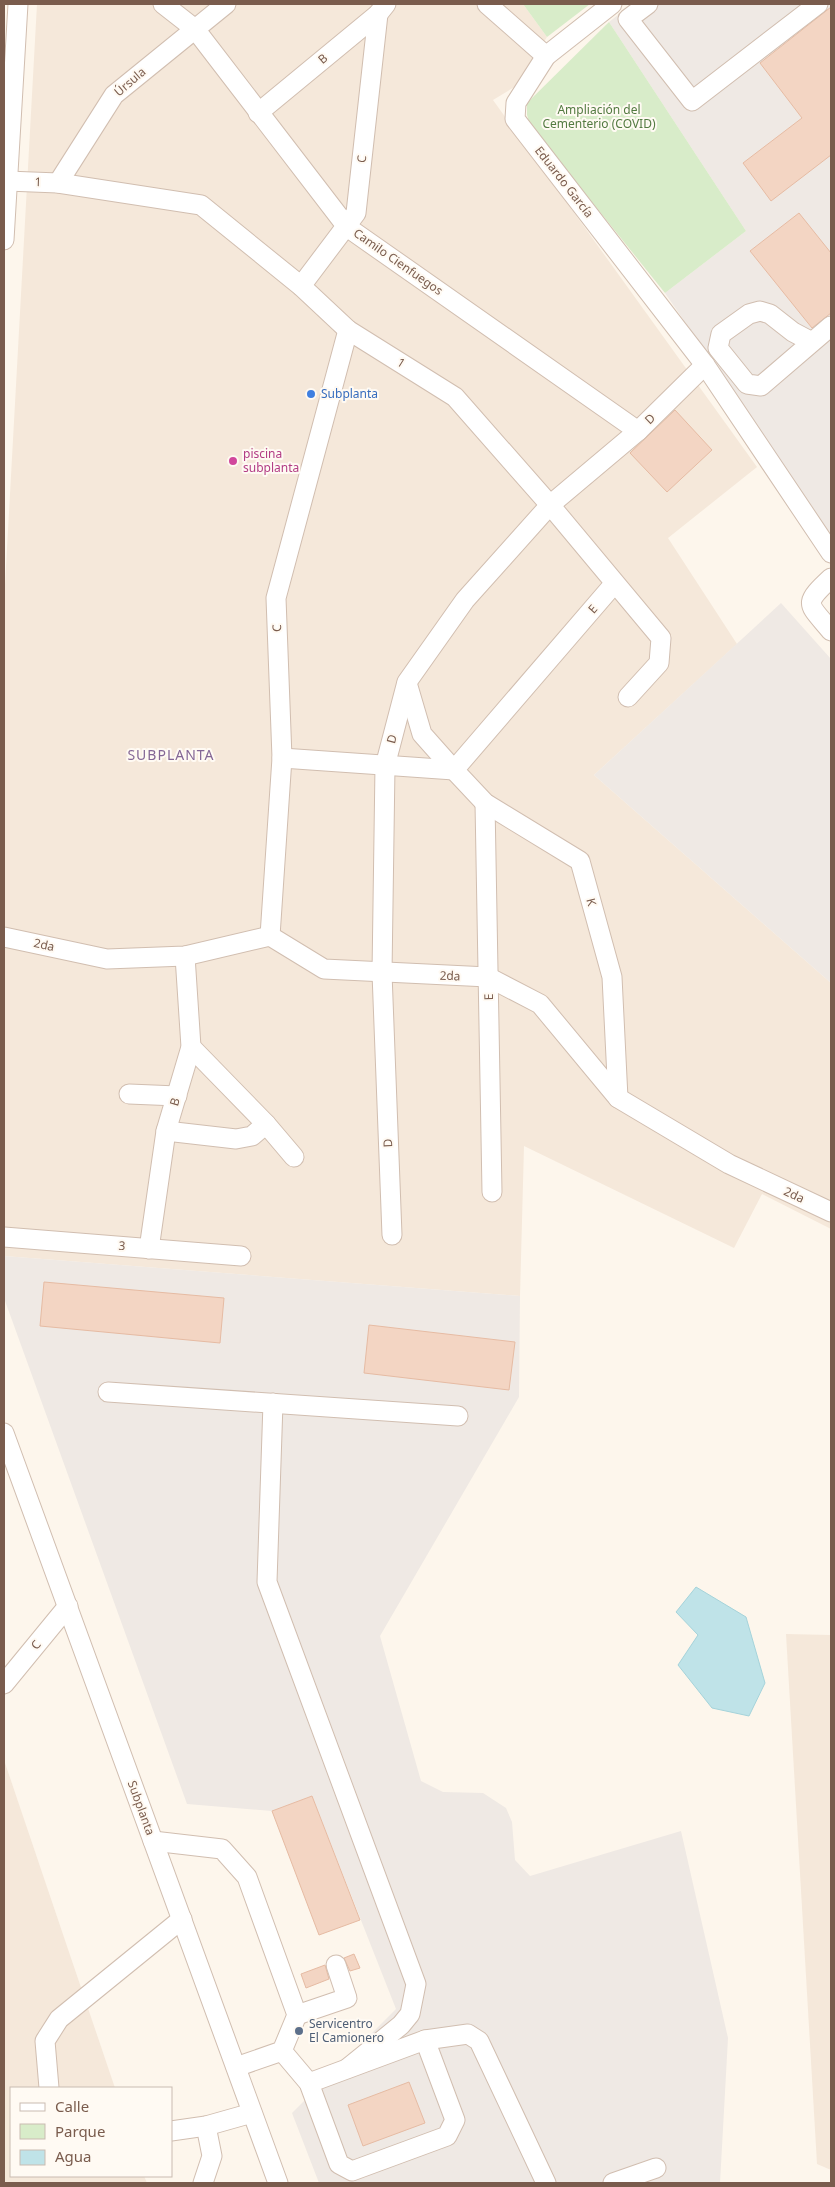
<svg xmlns="http://www.w3.org/2000/svg" width="835" height="2187" viewBox="0 0 835 2187" font-family="'Noto Sans',sans-serif">
  <rect width="100%" height="100%" fill="#fdf6ec"/>
  <!-- residential -->
  <g fill="#f5e8da">
    <polygon points="37,4 523,4 547,37 516,86 493,100 757,467 668,538 737,644 594,775 831,983 831,1229 762,1194 734,1248 524,1146 520,1296 4,1256 4,603"/>
    <polygon points="786,1634 831,1635 831,2170 817,2164"/>
    <polygon points="4,1760 115,2088 11,2088 11,2176 144,2176 147,2183 4,2183"/>
  </g>
  <!-- industrial -->
  <g fill="#efe9e4">
    <polygon points="632,4 831,4 831,534 665,293 746,231 609,22"/>
    <polygon points="781,603 831,659 831,983 594,775"/>
    <polygon points="4,1256 520,1296 519,1397 380,1636 421,1781 443,1792 483,1793 506,1808 512,1822 515,1860 530,1876 681,1831 728,2038 720,2183 319,2183 292,2113 396,2009 312,1796 272,1811 187,1804 4,1298"/>
  </g>
  <!-- green -->
  <g fill="#d8ecc9">
    <polygon points="523,4 590,4 547,37"/>
    <polygon points="609,22 746,231 665,293 530,125 527,115 527,103"/>
  </g>
  <!-- water -->
  <polygon fill="#bfe3e8" stroke="#a5d3da" points="696,1587 746,1617 765,1683 749,1716 712,1708 678,1665 698,1635 676,1612"/>
  <!-- building -->
  <g fill="#f3d5c3" stroke="#e6bba3">
    <polygon points="831,7 831,155 771,201 743,163 802,118 760,63"/>
    <polygon points="799,213 831,253 831,313 812,328 750,251"/>
    <polygon points="675,410 712,450 667,492 630,453"/>
    <polygon points="44,1282 224,1298 220,1343 40,1326"/>
    <polygon points="369,1325 515,1342 509,1390 364,1373"/>
    <polygon points="312,1796 360,1920 319,1935 272,1811"/>
    <polygon points="354,1954 360,1968 350,1971 344,1958"/>
    <polygon points="325,1965 329,1979 306,1988 301,1974"/>
    <polygon points="409,2082 425,2123 363,2146 348,2105"/>
  </g>
  <g fill="none" stroke-linecap="round" stroke-linejoin="round">
    <!-- minor casing -->
    <g stroke="#d1beb0" stroke-width="21">
      <g id="minor">
        <polyline points="163,4 195,29 347,227 638,431"/>
        <polyline points="487,4 546,56"/>
        <polyline points="612,4 546,56 516,103 515,119 705,365 831,553"/>
        <polyline points="648,4 628,19 692,101 818,4"/>
        <polyline points="258,113 378,14 386,4"/>
        <polyline points="7,181 58,183 201,205 301,286 348,330 455,397 550,505 661,638 659,663 628,697"/>
        <polyline points="58,183 114,95 226,4"/>
        <polyline points="4,240 18,4"/>
        <polyline points="301,286 356,213 378,14"/>
        <polyline points="812,342 793,332 770,314 760,311 749,314 721,334 718,348 747,384 761,386 831,326"/>
        <path d="M831,578c-29,27 -23,25 0,53"/>
        <polyline points="407,683 422,734 454,770 485,803 580,861 612,977 618,1098"/>
        <polyline points="282,758 454,770 614,584"/>
        <polyline points="485,803 492,1192"/>
        <polyline points="270,936 282,758 276,598 348,330"/>
        <polyline points="4,937 107,959 185,956 270,936 324,969 488,977 540,1004 618,1098 729,1164 831,1212"/>
        <polyline points="191,1047 266,1124 294,1157"/>
        <polyline points="129,1094 177,1096"/>
        <polyline points="166,1131 236,1139 252,1136 266,1124"/>
        <polyline points="392,1235 382,973 385,766 407,682 465,600 550,505 638,431 705,365"/>
        <polyline points="4,1237 241,1256"/>
        <polyline points="149,1249 166,1131 191,1047 185,956"/>
        <polyline points="108,1392 458,1416"/>
        <polyline points="273,1403 267,1582 416,1984 410,2014 401,2025 348,2068"/>
        <polyline points="4,1433 278,2183"/>
        <polyline points="4,1684 68,1606"/>
        <polyline points="153,1841 222,1849 247,1877 297,2015 282,2051 236,2067"/>
        <polyline points="297,2015 347,1998 336,1965"/>
        <polyline points="282,2051 309,2083 339,2164 352,2171 447,2136 455,2120 425,2040"/>
        <polyline points="309,2083 425,2040 468,2034 479,2041 546,2183"/>
        <polyline points="49,2088 45,2041 59,2019 182,1919"/>
        <polyline points="171,2131 206,2126 252,2113"/>
        <polyline points="203,2183 212,2156 206,2126"/>
        <polyline points="613,2183 656,2168"/>
      </g>
    </g>
    <!-- minor -->
    <use href="#minor" stroke="#fff" stroke-width="19"/>
  </g>
  <!-- markers -->
  <circle fill="#3f7fe0" stroke="#fffaf3" stroke-width="2" cx="311" cy="394" r="5"/>
  <circle fill="#d1479c" stroke="#fffaf3" stroke-width="2" cx="233" cy="461" r="5"/>
  <circle fill="#5c6f8a" stroke="#fffaf3" stroke-width="2" cx="299" cy="2031" r="5"/>
  <g text-anchor="middle" stroke-width="4" stroke-linejoin="round" paint-order="stroke">
    <!-- street labels -->
    <g font-size="12" fill="#7a5c4d" stroke="#fffaf3">
      <text transform="translate(323 59) rotate(-40)" y="4">B</text>
      <text transform="translate(130 82) rotate(-41)" y="4">Úrsula</text>
      <text transform="translate(362 159) rotate(-84)" y="4">C</text>
      <text transform="translate(38 182) rotate(2)" y="4">1</text>
      <text transform="translate(564 182) rotate(52)" y="4">Eduardo García</text>
      <text transform="translate(398 262) rotate(35)" y="4">Camilo Cienfuegos</text>
      <text transform="translate(401 363) rotate(32)" y="4">1</text>
      <text transform="translate(650 419) rotate(-44)" y="4">D</text>
      <text transform="translate(593 609) rotate(-49)" y="4">E</text>
      <text transform="translate(277 628) rotate(-92)" y="4">C</text>
      <text transform="translate(392 739) rotate(-75)" y="4">D</text>
      <text transform="translate(591 902) rotate(75)" y="4">K</text>
      <text transform="translate(44 945) rotate(12)" y="4">2da</text>
      <text transform="translate(450 976) rotate(2)" y="4">2da</text>
      <text transform="translate(489 997) rotate(-91)" y="4">E</text>
      <text transform="translate(175 1102) rotate(-74)" y="4">B</text>
      <text transform="translate(388 1143) rotate(-92)" y="4">D</text>
      <text transform="translate(794 1195) rotate(25)" y="4">2da</text>
      <text transform="translate(122 1246) rotate(4)" y="4">3</text>
      <text transform="translate(36 1645) rotate(-51)" y="4">C</text>
      <text transform="translate(141 1808) rotate(70)" y="4">Subplanta</text>
    </g>
    <!-- park labels -->
    <g font-size="12" fill="#537a41" stroke="#fffaf3">
      <text x="599" y="114">Ampliación del<tspan x="599" dy="14">Cementerio (COVID)</tspan></text>
    </g>
    <!-- shop labels -->
    <g font-size="12" fill="#366cbe" stroke="#fffaf3" text-anchor="start">
      <text x="321" y="398">Subplanta</text>
    </g>
    <!-- hotel labels -->
    <g font-size="12" fill="#b23c85" stroke="#fffaf3" text-anchor="start">
      <text x="243" y="458">piscina<tspan x="243" dy="14">subplanta</tspan></text>
    </g>
    <!-- service labels -->
    <g font-size="12" fill="#4e5e75" stroke="#fffaf3" text-anchor="start">
      <text x="309" y="2028">Servicentro<tspan x="309" dy="14">El Camionero</tspan></text>
    </g>
    <!-- neighbourhood labels -->
    <g font-size="14" letter-spacing="1" fill="#846695" stroke="#fffaf3">
      <text x="171" y="760">SUBPLANTA</text>
    </g>
  </g>
  <!-- border -->
  <rect width="835" height="2187" fill="none" stroke="#7a5c4d" stroke-width="10"/>
  <!-- legend -->
  <rect x="10" y="2087" width="162" height="90" fill="#fffaf3" stroke="#cabbb1"/>
  <rect x="20" y="2103" width="25" height="8" fill="#ffffff" stroke="#cabbb1"/>
  <text x="55" y="2112" font-size="15" fill="#7a5c4d">Calle</text>
  <rect x="20" y="2124" width="25" height="15" fill="#d8ecc9" stroke="#cabbb1"/>
  <text x="55" y="2137" font-size="15" fill="#7a5c4d">Parque</text>
  <rect x="20" y="2150" width="25" height="15" fill="#bfe3e8" stroke="#cabbb1"/>
  <text x="55" y="2162" font-size="15" fill="#7a5c4d">Agua</text>
</svg>
